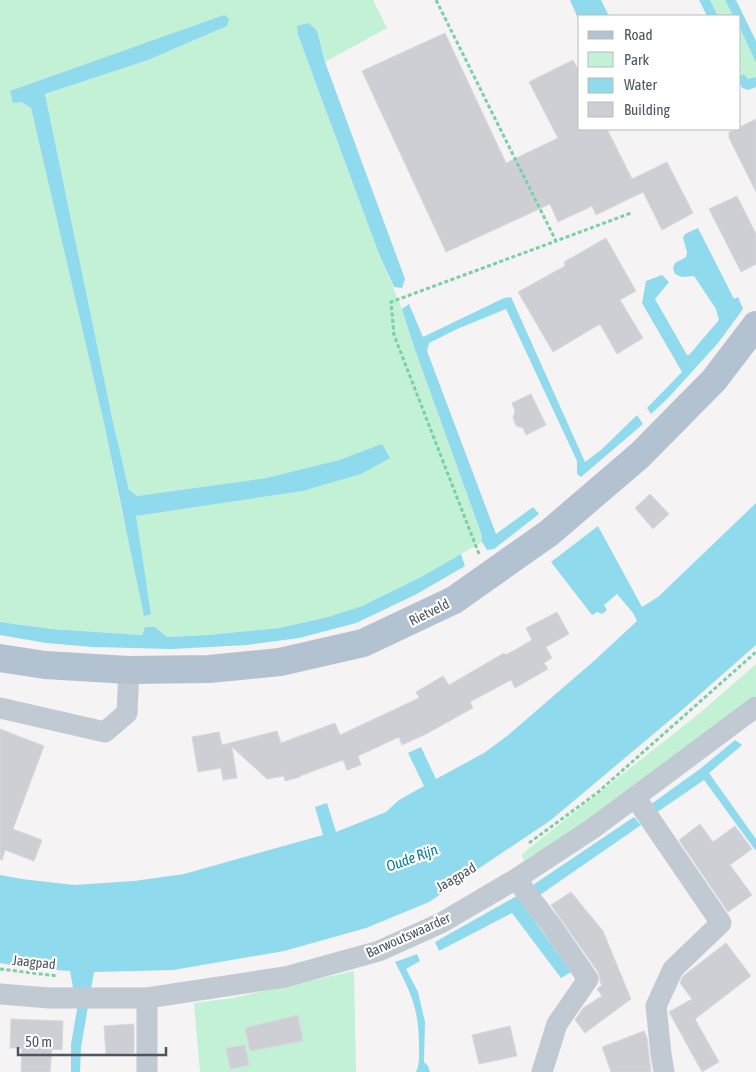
<svg xmlns="http://www.w3.org/2000/svg" width="756" height="1072" viewBox="0 0 756 1072" font-family="'Asap Condensed',sans-serif">
  <rect width="100%" height="100%" fill="#f5f3f3"/>
  <!-- green -->
  <g fill="#c3f1d5" fill-rule="evenodd">
    <path d="M0,0h373l14,28 -62,34 -8,-31 -19,4 81,219 23,55 11,35 68,189 1,9 -61,35 -59,29 -34,11 -49,11 -71,7 -41,2 -12,-10h-10l-3,8 -91,-6 -51,-7zM227,26l-79,34 -103,34 68,328 16,68 8,6 129,-18 73,-18 43,-15 -21,29 -58,17 -168,25 16,98 -29,-101 -18,-90 -73,-315 -10,-6z"/>
    <polygon points="710,0 725,0 733,16 718,16"/>
    <polygon points="740,28 756,63 756,77 750,80 744,74 740,76 740,66 741,65 740,62"/>
    <polygon points="756,664 756,696 743,708 594,816 524,861 522,854 701,712"/>
    <polygon points="354,971 356,1072 200,1072 194,1003 233,998"/>
  </g>
  <!-- water -->
  <g fill="#90daee">
    <polygon points="570,0 601,0 609,16 580,16 580,23"/>
    <polygon points="699,0 710,0 718,16 707,16"/>
    <polygon points="725,0 736,0 756,41 756,63 740,28 740,16 733,16"/>
    <polygon points="224,15 229,19 227,26 148,60 45,94 113,422 129,490 137,496 266,478 339,460 382,444 390,458 361,474 303,491 136,516 151,614 144,616 104,423 31,108 21,102 13,103 10,91"/>
    <polygon points="309,23 317,31 325,62 405,279 402,288 394,287 379,254 298,35 297,26"/>
    <polygon points="744,74 748,79 756,77 756,87 748,90 742,88 740,83 740,76"/>
    <polygon points="698,228 734,299 738,297 743,309 718,343 669,397 651,414 647,408 682,372 642,303 646,281 662,275 669,282 655,299 687,355 689,355 719,320 716,309 694,276 682,277 675,274 673,268 675,263 686,257 687,252 683,238 685,234"/>
    <polygon points="511,297 585,462 601,450 637,415 643,424 581,477 577,474 577,461 506,309 457,329 429,343 427,351 496,534 533,507 539,514 494,549 487,550 482,542 481,533 413,344 402,309 409,304 423,337 504,298"/>
    <polygon points="756,503 756,645 682,710 551,820 429,902 366,928 284,951 173,970 94,972 81,1047 80,1072 71,1072 71,1044 77,1010 70,971 28,968 0,963 0,875 22,879 74,885 134,881 184,874 323,835 315,807 327,803 336,832 386,812 399,800 424,786 408,753 421,747 436,779 484,753 507,736 595,660 637,621 633,613 617,594 604,605 607,610 602,614 597,612 592,615 551,562 598,526 642,607 658,597"/>
    <polygon points="461,554 465,566 415,595 356,623 299,638 247,645 172,649 93,647 46,643 0,635 0,622 51,629 142,635 145,627 155,627 167,637 208,635 279,628 328,617 362,606 421,577"/>
    <polygon points="735,740 742,745 709,773 756,839 756,851 704,780 653,815 647,807 700,769"/>
    <polygon points="634,817 641,825 524,906 571,972 561,978 512,913 439,951 435,942 515,897"/>
    <path d="M417,954l3,7 -14,8 12,23 7,30 -1,40 4,4 2,6h-14c4,-9 3,-17 3,-27 0,-35 -8,-53 -24,-83z"/>
  </g>
  <!-- building -->
  <g fill="#cdcfd5" stroke="#d7d9de">
    <polygon points="445,33 506,163 558,138 529,82 573,60 580,73 580,129 607,129 632,179 667,162 693,213 662,230 643,192 596,215 592,206 558,222 550,204 446,252 362,71"/>
    <polygon points="756,119 756,192 729,138 729,132 740,129 740,127"/>
    <polygon points="737,196 756,234 756,264 741,272 709,209"/>
    <polygon points="606,238 636,291 620,300 643,338 617,354 600,324 553,352 518,292 565,266 564,262"/>
    <polygon points="531,394 546,425 526,435 523,428 516,426 513,418 515,411 512,403"/>
    <polygon points="650,494 669,514 653,529 635,508"/>
    <polygon points="557,612 569,634 546,647 552,658 544,663 548,669 515,688 511,680 470,702 473,708 428,733 402,745 399,737 358,756 361,765 347,770 343,760 300,776 300,777 285,781 284,776 267,779 232,747 237,778 223,780 221,768 198,772 192,737 219,732 222,745 277,731 281,743 335,723 340,735 419,698 416,692 443,676 449,685 504,653 506,655 532,640 526,628"/>
    <polygon points="0,729 44,746 13,829 42,840 34,861 5,850 2,860 0,859"/>
    <polygon points="700,824 713,842 735,826 752,849 730,865 752,895 728,912 679,840"/>
    <polygon points="571,892 603,931 631,999 585,1033 575,1020 583,1008 602,996 597,989 602,985 600,982 600,978 598,972 551,905"/>
    <polygon points="726,943 751,976 695,1019 719,1062 702,1072 669,1012 692,999 680,983 683,976"/>
    <polygon points="298,1015 303,1041 250,1051 245,1028"/>
    <polygon points="11,1019 63,1021 62,1050 52,1049 50,1072 21,1072 22,1048 10,1048"/>
    <polygon points="134,1024 134,1053 106,1054 104,1026"/>
    <polygon points="510,1026 517,1056 479,1064 472,1035"/>
    <polygon points="644,1031 647,1038 651,1072 611,1072 602,1047"/>
    <polygon points="245,1045 249,1065 230,1069 226,1048"/>
  </g>
  <g fill="none" stroke-linecap="round" stroke-linejoin="round">
    <!-- path -->
    <g stroke="#7ad0a6" stroke-width="3" stroke-dasharray="4 2.5" stroke-linecap="butt">
      <polyline points="436,0 556,241 631,213"/>
      <polyline points="479,554 394,335 391,302 556,241"/>
      <polyline points="529,843 597,793 756,652"/>
      <polyline points="0,969 57,976"/>
    </g>
    <!-- minor -->
    <g stroke="#c1cad2" stroke-width="21">
      <polyline points="0,708 105,732 127,713 129,670"/>
      <polyline points="635,797 721,923 673,969 656,1006 661,1054 664,1072"/>
      <polyline points="516,879 551,925 588,979 557,1024 542,1072"/>
      <polyline points="0,994 49,998 147,998 285,977 379,951 441,923 516,879 592,829 756,707"/>
      <polyline points="147,1072 147,998"/>
    </g>
    <!-- major -->
    <polyline stroke="#b3c2d1" stroke-width="28" points="0,658 45,665 129,670 209,669 280,662 363,643 454,600 549,533 640,455 714,380 756,325"/>
  </g>
  <g text-anchor="middle" stroke-width="4.5" stroke-linejoin="round" paint-order="stroke">
    <!-- street labels -->
    <g font-size="14" fill="#4a5661" stroke="#fff">
      <text transform="translate(429 612) rotate(-26)" y="5">Rietveld</text>
      <text transform="translate(456 877) rotate(-30)" y="5">Jaagpad</text>
      <text transform="translate(408 935) rotate(-24)" y="5">Barwoutswaarder</text>
      <text transform="translate(34 962) rotate(6)" y="5">Jaagpad</text>
    </g>
    <!-- water labels -->
    <g font-size="15" font-style="italic" fill="#0c7c9b" stroke="#fff">
      <text transform="translate(412 858) rotate(-20)" y="5">Oude Rijn</text>
    </g>
  </g>
  <!-- legend -->
  <rect x="578" y="15" width="162" height="115" fill="#ffffff" stroke="#b7bbc0"/>
  <rect x="588" y="31" width="25" height="8" fill="#b3c2d1" stroke="#b7bbc0"/>
  <text x="624" y="40" font-size="15" fill="#4a5661">Road</text>
  <rect x="588" y="52" width="25" height="15" fill="#c3f1d5" stroke="#b7bbc0"/>
  <text x="624" y="65" font-size="15" fill="#4a5661">Park</text>
  <rect x="588" y="78" width="25" height="15" fill="#90daee" stroke="#b7bbc0"/>
  <text x="624" y="90" font-size="15" fill="#4a5661">Water</text>
  <rect x="588" y="102" width="25" height="15" fill="#cdcfd5" stroke="#b7bbc0"/>
  <text x="624" y="115" font-size="15" fill="#4a5661">Building</text>
  <!-- scale -->
  <path d="M18 1047v8h148v-8" fill="none" stroke="#4a5661" stroke-width="2.5"/>
  <text x="25" y="1047" font-size="15" fill="#4a5661" stroke="#ffffff" stroke-width="4" paint-order="stroke">50 m</text>
</svg>
